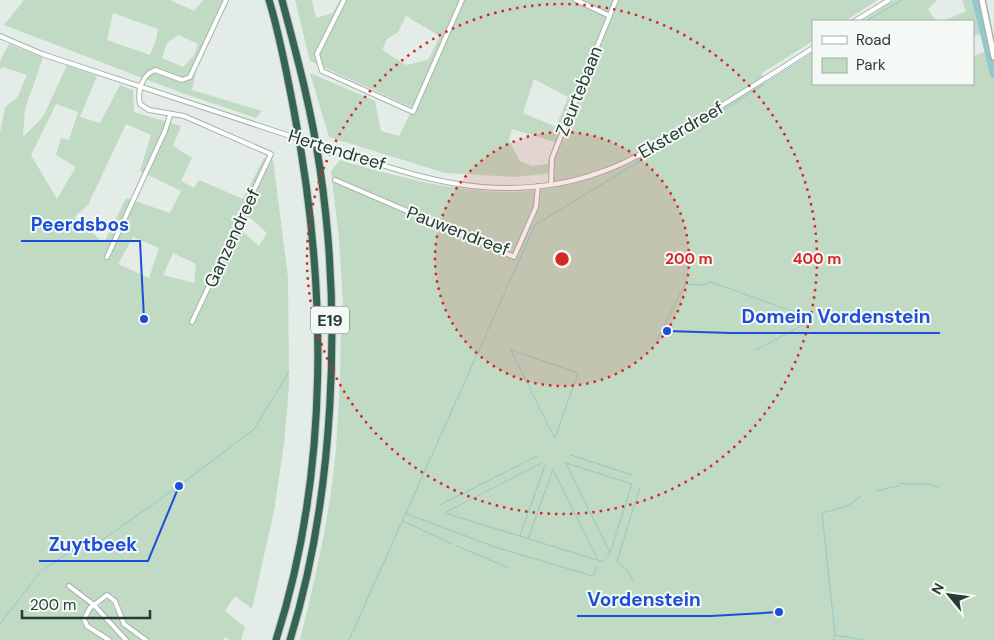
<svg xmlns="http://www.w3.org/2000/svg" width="994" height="640" viewBox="0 0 994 640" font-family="'DM Sans',sans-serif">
  <rect width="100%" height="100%" fill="#e4ece7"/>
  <!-- green -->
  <g fill="#c0dac3" fill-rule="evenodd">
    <path d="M24,0h146l24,11 9,-11h23l-27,59 -7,31 70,21 -6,7 -74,-25 -178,-68zM113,13l45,16 -2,11 -6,15 -43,-15zM178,35l20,9 -4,12 -11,11 -21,-9 5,-15z"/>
    <path d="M295,0h17l4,18 17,-5 7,-13h538l-33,21h-32v20l-51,32 2,12 49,-31v30h160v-28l15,-5 6,29v560h-694c17,-68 33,-137 37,-207 3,-42 4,-84 4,-127h2l-4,-68 -8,-67 9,-11c66,19 136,39 205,29l8,-16 -38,4 -70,-4 -116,-36 -19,-64 65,28 6,30 18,5 14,-28 -103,-47zM406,16l34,20 -12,24 -22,5 -24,-15 5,-11 11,-7zM534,79l34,18 -12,30 -33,-14zM512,129l43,13 -8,22 -15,2 -12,-5 -11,-20z"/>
    <polygon points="895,0 937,0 928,9 936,21 862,21"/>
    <polygon points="962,0 975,0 983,33 973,36 973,21 943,21 966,11"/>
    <path d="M9,44l34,14 -18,51 -2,28 20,-20 24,-52 30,11 -17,41 20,6 20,-38 13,5 1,22 47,14 -8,20 19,12 -11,23 13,7 5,-8 44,19 21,-41 9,2 15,117 1,109 -5,58 -10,67 -22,98 -17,-13 -10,15 20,16 -4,13h-11l-5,-3 -2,3h-95l-29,-32 4,-7 7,-2 12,25 13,11 -10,-13 -12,-28c-18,2 -28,12 -31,30l23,16h-105v-507l5,-26 12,-9 10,-23 -25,-8 -2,3v-9zM56,104l22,8 -9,28 -8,-2 -5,17 20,12 -19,32 -26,-44zM126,124l25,11 -11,36 41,20 -11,22 -44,-15 -22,45 -30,-26 14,-12zM249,217l18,16 -8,13 -18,-16zM133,237l26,11 -10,30 -31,-14zM173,253l23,11 -2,19 -31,-8z"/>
    <polygon points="91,610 96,610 123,640 111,640 88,625 85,616"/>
  </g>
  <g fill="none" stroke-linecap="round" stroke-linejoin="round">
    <!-- stream -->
    <g stroke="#93c9ca" stroke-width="1">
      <polyline points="866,21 902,0"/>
      <polyline points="657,340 685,284 704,285 711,282 814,319 756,350"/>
      <polygon points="511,350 578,373 555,438"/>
      <polyline points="571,455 632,475"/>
      <path d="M876,491l22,-5 2,-3c14,4 25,-3 38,5"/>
      <polyline points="440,505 537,456"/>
      <polyline points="446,512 542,463"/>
      <polyline points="405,513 495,547 593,576 597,566"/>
      <polyline points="445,513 597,560"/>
      <polyline points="403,521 452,544"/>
      <polyline points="520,536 545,465"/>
      <polyline points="528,539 553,469 599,562 603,560"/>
      <polyline points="457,546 509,568"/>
      <polyline points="607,558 610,553 632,484 566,463 610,553"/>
      <polyline points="44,569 68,553 102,540 179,486 254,429 289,372"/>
      <polyline points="633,580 627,570 617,561 640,487"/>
      <polyline points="0,624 40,572"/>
      <polyline points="834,635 865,640"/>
      <polyline points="349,640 535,225 727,108 813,53"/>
      <polyline points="833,640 835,634 822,513 847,506 861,496"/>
    </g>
    <!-- river -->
    <polyline stroke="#93c9ca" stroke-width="8" points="976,0 994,74"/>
    <!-- minor casing -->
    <g stroke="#a7b3ad" stroke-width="6">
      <g id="minor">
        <polyline points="344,0 317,54 322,71 413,112 462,0"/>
        <polyline points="576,0 610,16"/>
        <polyline points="855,21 889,0"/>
        <polyline points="0,36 42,54 290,136"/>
        <path d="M328,148c50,15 101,35 154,39 39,3 81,-1 119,-15 29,-10 54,-26 80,-42 45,-26 88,-54 132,-82"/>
        <polyline points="335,180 514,257 536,207 538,186"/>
        <polyline points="551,184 552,158 616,0"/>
        <polyline points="107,257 165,131 170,115"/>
        <path d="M192,322l79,-168 -87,-38 -35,-6 -9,-6c-3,-13 2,-29 15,-34l27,10 8,-3 36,-77"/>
        <polyline points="69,586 94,605 126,640"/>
        <polyline points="109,640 87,626 84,619 90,608 107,595 115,601 124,624 146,640"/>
      </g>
    </g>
    <!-- secondary casing -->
    <g stroke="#a4b6ad" stroke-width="8">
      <polyline id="secondary" points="982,0 994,57"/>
    </g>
    <!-- motorway casing -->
    <g stroke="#c2c8c6" stroke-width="9">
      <g id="motorway">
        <path d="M269,0c11,36 18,74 25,111 33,173 36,360 -18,529"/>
        <path d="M282,0c15,56 30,112 38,169 22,147 14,329 -30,471"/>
      </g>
    </g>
    <!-- minor -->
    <use href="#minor" stroke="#fff" stroke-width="4"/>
    <!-- secondary -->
    <use href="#secondary" stroke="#fff" stroke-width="5"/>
    <!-- motorway -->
    <use href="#motorway" stroke="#356453" stroke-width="7"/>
    <!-- minor-bridge casing -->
    <g stroke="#a7b3ad" stroke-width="6" stroke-linecap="butt">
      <polyline id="minor-bridge" points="290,136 328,148"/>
    </g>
    <!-- minor-bridge -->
    <use href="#minor-bridge" stroke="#fff" stroke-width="4"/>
  </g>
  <!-- distance rings -->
  <circle cx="562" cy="259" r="127" fill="#d62828" fill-opacity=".12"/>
  <g fill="none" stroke="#d62828" stroke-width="2.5" stroke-dasharray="2.5 5">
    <circle cx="562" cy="259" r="127"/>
    <circle cx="562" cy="259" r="255"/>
  </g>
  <g text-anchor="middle" stroke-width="4" stroke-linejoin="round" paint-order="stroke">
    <!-- shield labels -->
    <rect fill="#f4f9f6" stroke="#64746d" stroke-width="1" x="311" y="306.5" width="38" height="27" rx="4"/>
    <g font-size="16" font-weight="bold" fill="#263b32">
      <text x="330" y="326">E19</text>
    </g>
    <!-- street labels -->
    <g font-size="18" fill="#263b32" stroke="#f4f9f6">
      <text transform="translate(579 91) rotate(-68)" y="6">Zeurtebaan</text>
      <text transform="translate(681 130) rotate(-30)" y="6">Eksterdreef</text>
      <text transform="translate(337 150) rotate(17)" y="6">Hertendreef</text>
      <text transform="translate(458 231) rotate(21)" y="6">Pauwendreef</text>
      <text transform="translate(232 238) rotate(-65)" y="6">Ganzendreef</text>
    </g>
  </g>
  <circle cx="562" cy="259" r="8" fill="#d62828" stroke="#f4f9f6" stroke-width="2.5"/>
  <g font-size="15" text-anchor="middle" font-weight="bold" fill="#d62828" stroke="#f4f9f6" stroke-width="4" stroke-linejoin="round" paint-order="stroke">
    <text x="689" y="264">200 m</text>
    <text x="817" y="264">400 m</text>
  </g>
  <!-- callouts -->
  <path fill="none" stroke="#1d4ed8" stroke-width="2" d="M144 319L140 241H21M667 331L731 333H940M179 486L148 561H39M779 612L711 616H577"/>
  <g fill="#1d4ed8" stroke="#f4f9f6" stroke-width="2">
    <circle cx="144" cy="319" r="5"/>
    <circle cx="667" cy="331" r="5"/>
    <circle cx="179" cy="486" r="5"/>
    <circle cx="779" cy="612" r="5"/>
  </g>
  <g font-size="19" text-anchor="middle" font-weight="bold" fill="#1d4ed8" stroke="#f4f9f6" stroke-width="4" stroke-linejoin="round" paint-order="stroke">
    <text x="80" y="231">Peerdsbos</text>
    <text x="836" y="323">Domein Vordenstein</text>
    <text x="93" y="551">Zuytbeek</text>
    <text x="644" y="606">Vordenstein</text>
  </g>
  <!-- legend -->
  <rect x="812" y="20" width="162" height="65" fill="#f4f9f6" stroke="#a2ada8"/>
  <rect x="822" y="36" width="25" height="8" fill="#ffffff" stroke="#a2ada8"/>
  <text x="856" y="45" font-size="15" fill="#263b32">Road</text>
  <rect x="822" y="58" width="25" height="15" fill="#c0dac3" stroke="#a2ada8"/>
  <text x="856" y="70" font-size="15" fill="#263b32">Park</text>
  <!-- north arrow -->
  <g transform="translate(949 595) rotate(299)" stroke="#f4f9f6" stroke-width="4" paint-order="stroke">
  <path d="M0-4L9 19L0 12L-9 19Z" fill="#263b32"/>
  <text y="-8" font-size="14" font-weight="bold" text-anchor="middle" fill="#263b32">N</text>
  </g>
  <!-- scale -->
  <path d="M22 610v8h128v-8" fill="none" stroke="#263b32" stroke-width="2.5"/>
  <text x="30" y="610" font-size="15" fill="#263b32" stroke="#f4f9f6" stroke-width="4" paint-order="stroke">200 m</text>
</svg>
